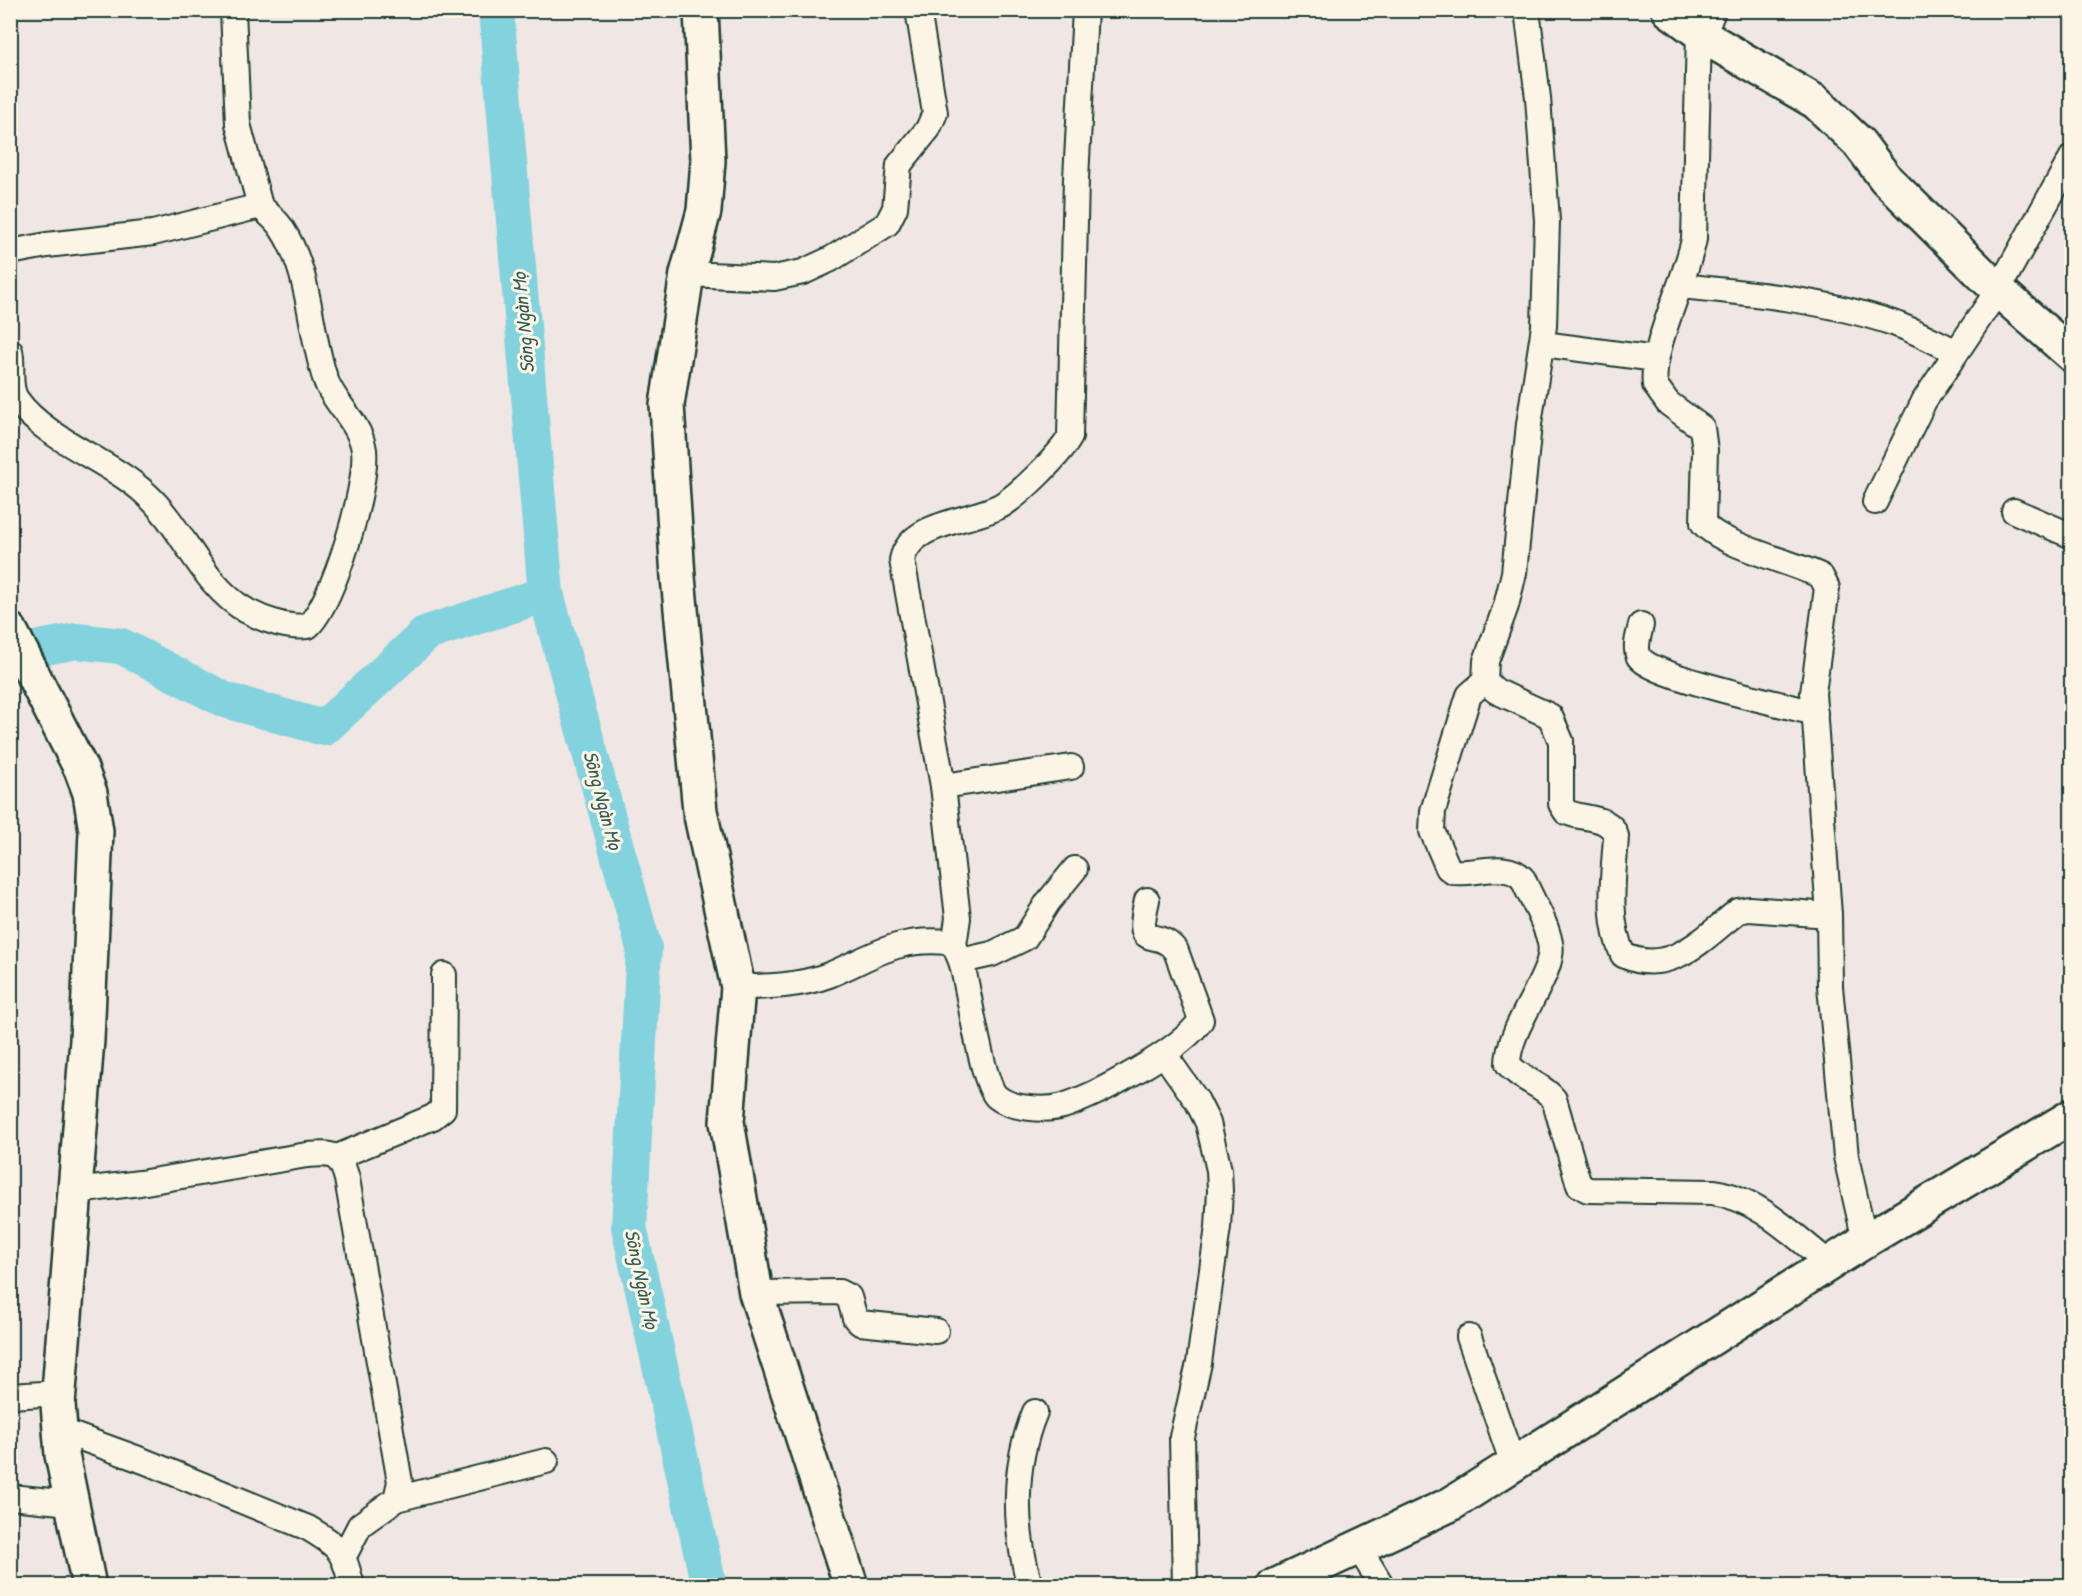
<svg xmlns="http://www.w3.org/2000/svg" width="2082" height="1596" viewBox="0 0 2082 1596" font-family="'Patrick Hand',sans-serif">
  <rect width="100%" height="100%" fill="#f0e6e3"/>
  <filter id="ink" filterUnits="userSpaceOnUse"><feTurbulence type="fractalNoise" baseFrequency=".0167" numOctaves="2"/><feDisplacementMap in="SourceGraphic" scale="12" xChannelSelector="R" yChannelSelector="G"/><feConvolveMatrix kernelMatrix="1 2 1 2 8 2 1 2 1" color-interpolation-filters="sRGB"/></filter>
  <g filter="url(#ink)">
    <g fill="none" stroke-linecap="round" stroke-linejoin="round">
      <!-- river -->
      <g stroke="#82d3dd" stroke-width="36">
        <polyline points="496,10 546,594 644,948 629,1227 709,1586"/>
        <polyline points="10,654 76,641 121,646 225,700 324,728 427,633 546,594"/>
      </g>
      <!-- lane casing -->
      <g stroke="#1f3d34" stroke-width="16">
        <polyline id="lane" points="1709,37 1720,10"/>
      </g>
      <!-- street casing -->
      <g stroke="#1f3d34" stroke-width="28">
        <g id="street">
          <path d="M1527,10l11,88 9,123 -3,105 -15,98 -15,149 -8,33 -20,55 -1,20 11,10 54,25 11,25v63l5,8c18,8 44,3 50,24 -2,38 -10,83 7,119 46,22 80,-16 115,-44l11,-2 80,6"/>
          <path d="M1699,32l-5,207c-8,42 -44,108 -39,146l13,18 34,25 3,22 -2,73c17,22 89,39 118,53l6,12 -14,105 16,222 1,71 16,171 19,84"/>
          <polyline points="10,252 47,245 153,233 260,206 238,124 233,10"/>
          <polyline points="687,274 774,278 803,272 831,259 887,224 895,208 899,165 928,129 935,113 918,10"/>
          <path d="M1680,286c71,7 145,14 213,37 21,7 42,19 62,28"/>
          <polyline points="1543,344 1656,359"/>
          <path d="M10,351c4,16 -3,36 7,49 27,39 94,61 129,94 38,34 55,91 101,117 17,9 42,18 61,15 26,-24 60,-140 56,-176 -4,-28 -31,-47 -39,-72 -16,-48 -14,-105 -43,-149 -5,-9 -15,-16 -22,-23"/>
          <polyline points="1875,502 1924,401 1998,290 2072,157"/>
          <polyline points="2014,511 2072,536"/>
          <path d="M1641,625c-2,10 -7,22 -2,32 13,20 147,48 176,56"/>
          <path d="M1485,681l-16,14 -36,116 -1,20 16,37 5,4c22,3 54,-12 70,7 8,20 23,42 27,64 7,30 -42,82 -42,121 12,16 33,19 46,35l25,86 9,5 125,2c45,6 82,45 117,72"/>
          <polyline points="943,786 1071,767"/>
          <path d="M954,945l4,-27 -15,-132 -41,-226c8,-39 70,-38 100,-55 18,-11 58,-50 68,-68l6,-259 9,-168"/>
          <polyline points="961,961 992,954 1025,938 1048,902 1075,869"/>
          <path d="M738,987c31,0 61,-1 91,-12 43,-18 67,-38 118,-33l7,3 7,16c8,26 20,122 36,136 14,12 49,14 66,9 34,-11 119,-56 138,-86l-25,-69c-20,-27 -42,5 -29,-51"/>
          <polyline points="1164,1054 1197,1101 1208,1123 1219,1170 1220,1191 1218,1227 1199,1363 1182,1437 1185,1586"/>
          <polyline points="337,1157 433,1117 443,1109 444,975"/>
          <path d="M76,1191l64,-8 167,-28c26,-2 33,-2 40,24l53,303 -4,17 -36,26 -16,31"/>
          <polyline points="756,1293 839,1292 849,1297 855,1318 860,1323 936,1331"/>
          <polyline points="1469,1337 1513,1464"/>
          <polyline points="10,1396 59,1393"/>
          <path d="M59,1430l85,31 164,67c32,19 35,22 44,58"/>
          <polyline points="10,1497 71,1503"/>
          <polyline points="396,1499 546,1461"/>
          <polyline points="1359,1548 1382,1586"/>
          <path d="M1030,1586c-16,-57 -18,-119 5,-174"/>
        </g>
      </g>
      <!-- secondary casing -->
      <g stroke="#1f3d34" stroke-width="38">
        <g id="secondary">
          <polyline points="701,10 708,161 704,211 687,274 667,405 678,577 700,811 738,987 727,1122 756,1293 851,1586"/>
          <polyline points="1669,10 1708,39 1816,102 1859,143 1886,179 1998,290 2072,355"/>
          <polyline points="10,630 81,769 90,793 96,831 87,1040 58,1404 62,1455 89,1586"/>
          <polyline points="1275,1586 1451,1504 1865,1241 2072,1116"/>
        </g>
      </g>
      <!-- lane -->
      <use href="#lane" stroke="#fcf5e5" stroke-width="12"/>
      <!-- street -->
      <use href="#street" stroke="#fcf5e5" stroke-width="24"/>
      <!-- secondary -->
      <use href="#secondary" stroke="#fcf5e5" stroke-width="33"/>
    </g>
  </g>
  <g text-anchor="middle" stroke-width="6" stroke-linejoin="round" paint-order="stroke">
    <!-- water labels -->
    <g font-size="20" font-style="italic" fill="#335b56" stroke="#fcf5e5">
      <text transform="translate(523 323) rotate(-95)" y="7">Sông Ngàn Mọ</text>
      <text transform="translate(603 800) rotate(75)" y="7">Sông Ngàn Mọ</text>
      <text transform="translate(642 1279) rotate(78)" y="7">Sông Ngàn Mọ</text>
    </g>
  </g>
  <!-- margin -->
  <rect width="2082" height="1596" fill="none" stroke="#fcf5e5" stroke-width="36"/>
  <rect x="18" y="18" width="2046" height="1560" fill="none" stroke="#1f3d34" stroke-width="2" filter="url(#ink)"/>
</svg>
